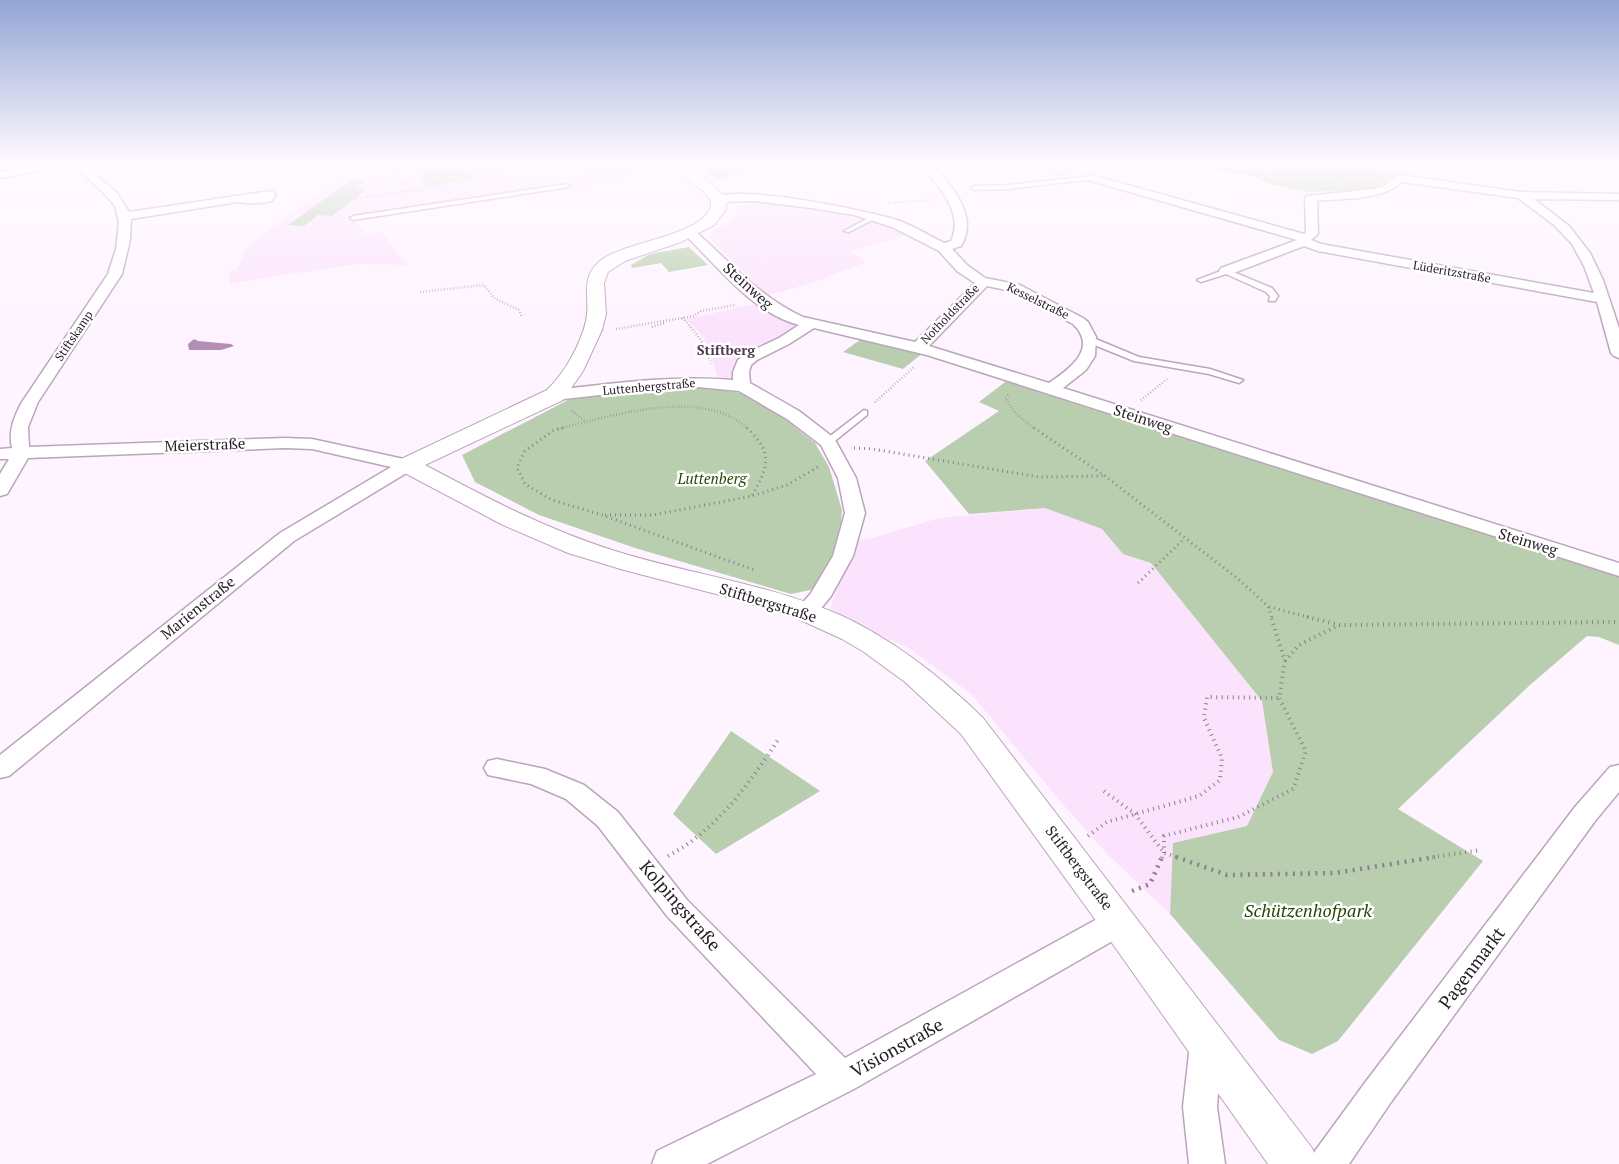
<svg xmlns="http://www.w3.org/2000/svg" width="1619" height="1164" viewBox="0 0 1619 1164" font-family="'PT Serif',serif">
  <rect width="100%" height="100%" fill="#fef4ff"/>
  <!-- built -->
  <g fill="#fce3fd">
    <polygon points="375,163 655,163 672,175 356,220 365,234 382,231 402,259 409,265 358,264 230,283 229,271 237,269 246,248 264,233 358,165"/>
    <polygon points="747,203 775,203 850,213 910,234 850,252 867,262 806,285 767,295 709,238 712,231 727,223 735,215 738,206"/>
    <polygon points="760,303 781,318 799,327 765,346 734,379 720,380 716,373 710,349 700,333 686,319"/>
    <polygon points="1045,508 1102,529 1123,554 1151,563 1262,701 1273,772 1247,826 1174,843 1170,914 1108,855 1060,801 971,694 910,649 829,611 856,540 873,538 939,518"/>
  </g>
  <!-- green -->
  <g fill="#b9ceaf">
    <polygon points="408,163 459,163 475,179 427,186"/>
    <polygon points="716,163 734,164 746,171 717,180 705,170"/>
    <polygon points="1036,163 1128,163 1068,167 1077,174 1057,176"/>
    <polygon points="1164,163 1363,163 1400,174 1373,189 1309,192 1271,184 1248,175"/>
    <polygon points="353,179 367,180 355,188 367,189 332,216 318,215 304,226 288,225"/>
    <polygon points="689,247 708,265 669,272 661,263 632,268 631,265 650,254"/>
    <polygon points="860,340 923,353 903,369 843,352"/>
    <polygon points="1009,379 1619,576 1619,645 1599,637 1587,636 1530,685 1398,809 1483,861 1338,1041 1312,1054 1279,1040 1170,914 1173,843 1247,826 1273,772 1262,701 1151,563 1123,554 1102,529 1045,508 969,514 925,461 999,411 979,402"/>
    <polygon points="687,386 741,393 777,413 815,443 829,467 842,510 840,540 815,589 791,594 635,548 539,515 475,482 462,455 568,400 621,391"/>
    <polygon points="731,731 820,791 716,854 673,814"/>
  </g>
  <!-- water -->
  <polygon fill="#b48eb7" points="194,339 198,341 231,344 234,346 221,350 189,350 188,344"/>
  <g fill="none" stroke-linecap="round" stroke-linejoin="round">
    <!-- service casing -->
    <g stroke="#bca4bd" stroke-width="3">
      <g id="service">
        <polygon points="1092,176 1095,178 1094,179 1008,189 974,190 971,188 974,186 1008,185"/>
        <polygon points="567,184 570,186 569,187 353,220 350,218 353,216"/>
        <polygon points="874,215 877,217 876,218 849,232 844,231"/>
        <polygon points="1226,269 1272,288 1278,296 1275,301 1269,301 1270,296 1266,292 1226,274 1201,282 1197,280"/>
        <polygon points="1087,338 1093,338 1139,357 1210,369 1243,380 1239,383 1209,374 1134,361 1087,342"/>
        <polygon points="864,410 867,411 867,415 831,444 825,444 825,440"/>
      </g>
    </g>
    <!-- minor casing -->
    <g stroke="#bca4bd" stroke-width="3">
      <g id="minor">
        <path d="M51,163h33v2l33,28 12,19 141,-21 6,3 -4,7c-12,3 -22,3 -34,1l-107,17 -1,21 -8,34 -84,128 -10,25 1,20 256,-9 27,1 101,22 3,4 -3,4 -119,72 -285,235 -9,2v-23l280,-222 111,-66 -79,-18 -27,-1 -257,10 -21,36 -7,2v-22l9,-15h-9v-10l12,-1c-4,-17 2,-31 10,-46l86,-128 8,-25 3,-27 -4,-16 -12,-14 -30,-27 -73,13v-6z"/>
        <path d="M920,163h11c19,21 49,53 30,83l-9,3 15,16 18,13 35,7 63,33 5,4 8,15 -1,19 -9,14 -23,18 556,175v13l-692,-221 -113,-27 -25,16 -32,16 -6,5 -2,7 1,11 49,28 35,27 22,40 9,35 -12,43 -22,40 -17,21 -8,2 -8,-2 -3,-5 16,-19 22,-37 12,-43 -7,-35 -17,-33 -34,-26 -48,-28 -41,-4 -53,3 -90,10 -6,-1 -2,-4 2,-4 6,-1c60,-7 119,-15 178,-10v-8l5,-12 7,-6 34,-16 20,-13c-47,-12 -81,-59 -114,-90l-2,-3 6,-4 4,1c36,32 66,68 110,88l112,25 60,-59 -18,-12 -18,-20 -47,-24 -38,-12 -43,-7 -57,-7 -35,1 -6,-3c17,-17 162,13 187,22 15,6 30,15 44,22l7,-2c14,-30 -15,-56 -31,-78zM987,286l24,5 62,33c26,25 -5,46 -24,59l-120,-37z"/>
        <path d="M1092,175l212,59 2,-1 -1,-35 2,-2 66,-7 11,-3 16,-11 121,17 98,2v6l-85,-1 35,27 21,27 13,27 16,48v30l-5,-2 -3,-3 -14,-51 -279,-51 -14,-5 -73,28h-10l-2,-3 2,-3 76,-28 -209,-60 -2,-2 2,-2zM1402,182l116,16 36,27 18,19 12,22 10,27 -273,-49 -10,-4 7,-6 -1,-33c28,-3 63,0 85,-19z"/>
        <polygon points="497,759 545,769 584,785 618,812 687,900 845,1058 1108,913 1119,910 1130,913 1134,922 1130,931 854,1089 707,1164 652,1164 657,1151 816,1074 667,916 598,826 566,799 531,784 488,775 484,768 488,761"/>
        <polygon points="1619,765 1619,792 1595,821 1391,1102 1349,1164 1310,1164 1315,1151 1367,1080 1575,807 1610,767"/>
        <polygon points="1206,1030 1218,1034 1222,1045 1217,1107 1225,1164 1189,1164 1183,1107 1190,1045 1194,1034"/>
      </g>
    </g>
    <!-- tertiary casing -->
    <g stroke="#bca4bd" stroke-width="2">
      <path id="tertiary" d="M665,163h16l30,20 16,16 -2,12 -11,14 -33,17 -56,19 -17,11 -4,11 2,31 -4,16 -19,41 -20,29 -138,65c62,33 123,65 190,86 74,23 153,33 225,64 54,25 101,62 143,103l329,430 7,16h-51l-163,-231 -144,-199 -56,-52 -41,-30 -22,-13 -46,-21 -57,-18 -115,-30 -56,-17 -65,-28 -104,-55 -4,-5 4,-5 148,-70c18,-18 33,-44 39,-69 5,-22 -7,-43 14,-60 23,-19 94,-24 109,-50 2,-3 2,-8 2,-11l-10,-11z"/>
    </g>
    <!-- path-far4 -->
    <g stroke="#8a818b" stroke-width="2" stroke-dasharray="0.5 2" stroke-linecap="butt">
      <polyline points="1181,163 1248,173 1275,184 1296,189"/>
      <polyline points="1211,163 1219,168"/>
      <polyline points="1325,163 1343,169 1370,174"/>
      <polyline points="1337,163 1342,169"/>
      <polyline points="396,168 391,169 404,184"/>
      <polyline points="471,175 496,171"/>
      <polyline points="577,178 652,165"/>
      <polyline points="1334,180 1343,174 1343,169"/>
      <polyline points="401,192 404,184 409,184"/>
      <polyline points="355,199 502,177 489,163"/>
      <polyline points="888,203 932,200"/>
    </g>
    <!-- path-far3 -->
    <g stroke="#8a818b" stroke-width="2.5" stroke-dasharray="0.5 2.5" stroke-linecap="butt">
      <polyline points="420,292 484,285 494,298 519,310 522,317"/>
      <polyline points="683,318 701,340 712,365"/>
      <polyline points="652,327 664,323"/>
      <polyline points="616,329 694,316 701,311 736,305"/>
      <polyline points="1008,395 1005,398 1016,414 1035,429"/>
      <polyline points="1141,400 1167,379"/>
      <polyline points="875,402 915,366"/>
      <polyline points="572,411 586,422"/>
      <path d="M558,429c53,-13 145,-43 190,0"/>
    </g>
    <!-- path-far2 -->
    <g stroke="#8a818b" stroke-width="3" stroke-dasharray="1 4" stroke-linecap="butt">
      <polyline points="563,428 554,430 525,451 517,468 525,484 552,500 602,515 757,571"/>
      <path d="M747,428c27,25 21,39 5,68"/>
      <polyline points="1034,428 1105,476 1237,578 1268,606 1272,618"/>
      <polyline points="854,448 873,449 1039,477 1103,476"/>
      <polyline points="605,515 653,515 752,496 787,485 818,467"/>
      <polyline points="1138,583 1184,539"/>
      <polyline points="1269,607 1312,618"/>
    </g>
    <!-- path-far1 -->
    <g stroke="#8a818b" stroke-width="4" stroke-dasharray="1 4.5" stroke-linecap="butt">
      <polyline points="1307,617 1340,625 1619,622"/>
      <polyline points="1285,661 1299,645 1339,625"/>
      <polyline points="1104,791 1135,814 1164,853 1180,858"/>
      <polyline points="1088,836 1107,822 1199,796 1220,780 1222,758 1204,718 1207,697 1279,698"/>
      <path d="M668,856c49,-26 80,-71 110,-116"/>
      <polyline points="1162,858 1164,853 1164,836 1238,817 1293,789 1306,751 1279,698 1285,661 1271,617"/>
      <polyline points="1427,858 1481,850"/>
    </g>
    <!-- path -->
    <g stroke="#8a818b" stroke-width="4.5" stroke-dasharray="2 5.5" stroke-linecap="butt">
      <polyline points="1176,857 1227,875 1335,873 1435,857"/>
      <polyline points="1132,891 1150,884 1162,857"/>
    </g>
    <!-- service -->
    <use href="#service" fill="#fff" fill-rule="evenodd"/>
    <!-- minor -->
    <use href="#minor" fill="#fff" fill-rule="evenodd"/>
    <!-- tertiary -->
    <use href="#tertiary" fill="#fff" fill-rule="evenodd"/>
  </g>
  <!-- sky -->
  <linearGradient id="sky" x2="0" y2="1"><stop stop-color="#93a5d4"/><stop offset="0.5" stop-color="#fffaff"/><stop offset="1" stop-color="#fffaff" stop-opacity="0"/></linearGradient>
  <rect width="1619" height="326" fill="url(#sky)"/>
  <g text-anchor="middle" stroke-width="5" stroke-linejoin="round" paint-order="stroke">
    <!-- far-street labels -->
    <g font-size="12" fill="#251c26" stroke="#fff">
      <text transform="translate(1452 272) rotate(10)" y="4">Lüderitzstraße</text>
      <text transform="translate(1038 301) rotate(26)" y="4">Kesselstraße</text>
      <text transform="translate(950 314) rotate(-46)" y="4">Notholdstraße</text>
      <text transform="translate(74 336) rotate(-56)" y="4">Stiftskamp</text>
      <text transform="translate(649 387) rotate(-5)" y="4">Luttenbergstraße</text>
    </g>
    <!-- far-neighbourhood labels -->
    <g font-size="14" font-weight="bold" fill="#4e3a4f" stroke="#fff">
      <text x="726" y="355">Stiftberg</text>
    </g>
    <!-- street labels -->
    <g font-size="15" fill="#251c26" stroke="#fff">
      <text transform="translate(748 286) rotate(42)" y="5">Steinweg</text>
      <text transform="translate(1143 419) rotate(18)" y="5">Steinweg</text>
      <text transform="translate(205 445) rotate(-2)" y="5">Meierstraße</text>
      <text transform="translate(1528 542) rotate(17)" y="5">Steinweg</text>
      <text transform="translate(768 603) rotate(17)" y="5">Stiftbergstraße</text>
      <text transform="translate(198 608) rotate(-39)" y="5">Marienstraße</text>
      <text transform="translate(1079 868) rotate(53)" y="5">Stiftbergstraße</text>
    </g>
    <!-- park labels -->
    <g font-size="15" font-style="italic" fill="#234904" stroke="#fff">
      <text x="712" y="484">Luttenberg</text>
    </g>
    <!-- near-street labels -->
    <g font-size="18" fill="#251c26" stroke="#fff">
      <text transform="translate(680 906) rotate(49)" y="6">Kolpingstraße</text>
      <text transform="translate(1472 968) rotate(-53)" y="6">Pagenmarkt</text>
      <text transform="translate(897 1048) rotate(-29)" y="6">Visionstraße</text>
    </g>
    <!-- near-park labels -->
    <g font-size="18" font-style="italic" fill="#234904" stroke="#fff">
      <text x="1308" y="917">Schützenhofpark</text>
    </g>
  </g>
</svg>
